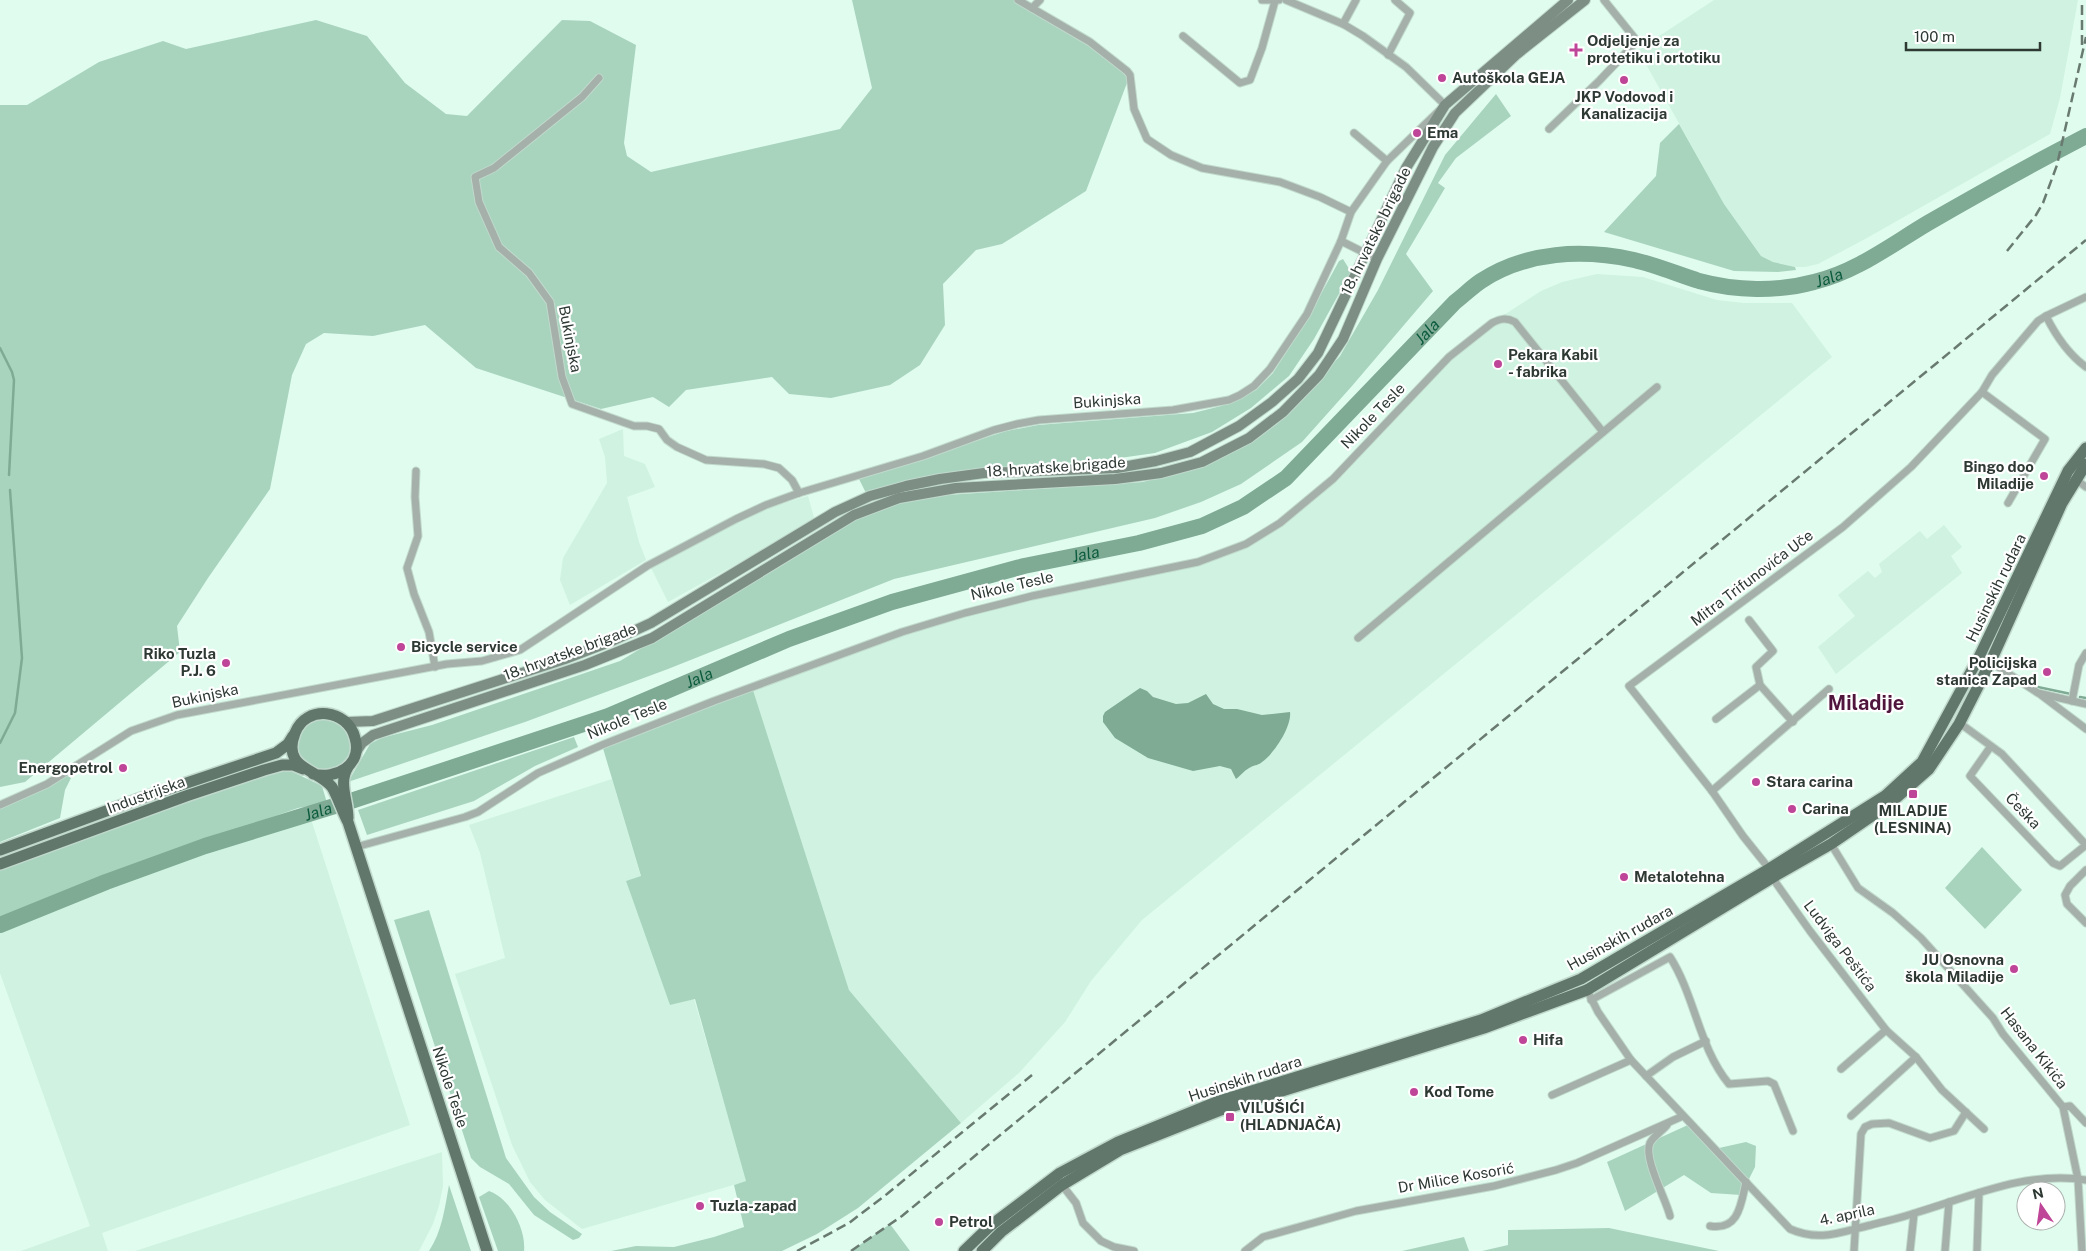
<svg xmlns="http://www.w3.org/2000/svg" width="2086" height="1251" viewBox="0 0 2086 1251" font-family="'Public Sans',sans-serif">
  <rect width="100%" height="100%" fill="#e0fcee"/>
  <!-- built -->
  <g fill="#cff3e0">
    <polygon points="1714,0 2078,0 2060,98 2050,134 1867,238 1818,264 1805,267 1795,267 1773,262 1761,256 1724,204 1638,50"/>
    <polygon points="1597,274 1643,277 1717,300 1744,303 1792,303 1832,357 1142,920 1091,981 1065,1022 1019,1073 961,1123 849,990 752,687 965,613 1198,562 1246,544 1333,479 1449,357 1490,324 1541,291 1562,282"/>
    <polygon points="623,429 624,456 645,464 655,487 627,497 639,542 646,560 570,605 560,580 563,558 607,483 605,457 599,439"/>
    <polygon points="808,496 815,521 668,602 650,566 731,523 771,507"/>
    <polygon points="1944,525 1962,547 1951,556 1962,573 1836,674 1818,647 1855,616 1838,595 1868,571 1875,578 1882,572 1879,564 1920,531 1927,539"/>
    <polygon points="612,779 641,877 670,1005 694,999 747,1181 582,1229 545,1200 530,1182 512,1145 455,974 505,958 480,853 469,825"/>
    <polygon points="309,813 410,1125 102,1233 108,1251 21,1251 90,1226 0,973 0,925 106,882 205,846"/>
    <polygon points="442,1152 443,1186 439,1206 433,1224 419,1251 135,1251"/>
  </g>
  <!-- green -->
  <g fill="#a8d4be">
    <polygon points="852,0 1018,0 1090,42 1130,75 1086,191 1002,244 976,250 943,284 945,325 920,365 890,385 831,398 789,394 772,377 686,390 669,407 653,397 601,409 476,368 425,325 373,336 324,333 306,344 292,375 270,489 208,578 177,626 180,652 25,782 0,787 0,105 27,105 99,62 163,41 186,49 316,20 367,36 405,83 446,114 467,116 562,20 590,21 636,45 624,143 627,156 651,172 840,129 872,88"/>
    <polygon points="1496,94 1511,116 1456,158 1438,183 1445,188 1406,254 1433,291 1352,386 1302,442 1241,484 1201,502 1155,518 894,579 668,669 525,722 348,782 370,744 381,738 432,725 620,661 854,520 896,503 932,496 1143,482 1189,468 1237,450 1277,424 1340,356 1378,290 1445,155"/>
    <polygon points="1679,124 1724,204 1761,256 1773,262 1795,267 1796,270 1778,272 1734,271 1604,232 1656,176 1660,143"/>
    <polygon points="1343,259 1351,272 1314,339 1289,376 1251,408 1212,432 1155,453 1099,461 1026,465 966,472 907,481 866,493 859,479 1006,431 1038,425 1193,413 1221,406 1256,390 1273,373 1309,316 1339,261"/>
    <polygon points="752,687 849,990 961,1123 858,1208 817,1234 782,1251 611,1251 636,1246 674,1247 714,1237 744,1227 734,1185 746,1181 695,999 670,1005 630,892 626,881 641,876 602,745"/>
    <circle cx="324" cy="745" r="27"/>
    <polygon points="574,737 578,747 535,766 474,801 367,835 358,810"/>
    <polygon points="283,769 293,772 322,786 327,803 298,808 165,855 0,919 0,870 247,780"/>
    <polygon points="64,773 71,778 65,790 60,818 0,842 0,805"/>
    <polygon points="1982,847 2022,890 1985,929 1945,888"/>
    <polygon points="429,910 506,1158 534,1197 550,1212 582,1234 579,1238 573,1240 534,1215 509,1184 480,1167 471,1158 394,920"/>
    <polygon points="1690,1124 1719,1148 1746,1142 1756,1146 1755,1167 1741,1195 1711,1193 1684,1175 1625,1211 1607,1162"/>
    <path d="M449,1185l22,66h-42c13,-19 16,-44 20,-66z"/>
    <path d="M489,1191c22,8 37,39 35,60h-26l-19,-54z"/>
    <polygon points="890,1224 910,1251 851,1251"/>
    <polygon points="1609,1228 1719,1251 1482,1251 1508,1245 1508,1230"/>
    <polygon points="1464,1237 1469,1251 1402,1251"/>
  </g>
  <!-- water -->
  <path fill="#7faa94" d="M1140,688l7,3 6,6 23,7 12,-1 18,-9 7,10 11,5h13l25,6 28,-3c2,14 -16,42 -28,50 -3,3 -7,3 -11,5 -5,2 -10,8 -15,12l-5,-10 -11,-3 -27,5 -45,-13 -33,-20 -12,-16v-6l2,-4z"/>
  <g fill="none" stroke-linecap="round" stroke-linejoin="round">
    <!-- stream -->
    <g stroke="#7faa94" stroke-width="2.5">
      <polyline points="0,348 12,372 14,380 9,475"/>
      <polyline points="2033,686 2071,694"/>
      <polyline points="2080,697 2086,698"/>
      <polyline points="0,743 15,713 22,658 10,490"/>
    </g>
    <!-- river -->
    <path stroke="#7faa94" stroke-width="16" id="s1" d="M0,925l106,-43 99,-36 149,-46 254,-84 181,-77 103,-37 132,-36 115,-23 63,-17 41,-19 43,-29 169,-176c9,-7 17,-15 26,-21 46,-30 102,-32 153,-21 22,5 43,14 65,21 37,10 78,11 115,1 42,-10 77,-37 114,-59 52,-30 104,-59 158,-87"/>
    <!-- street casing -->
    <g stroke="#c0d9cc" stroke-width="9">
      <g id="street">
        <polyline points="1018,0 1090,42 1127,71 1130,75 1134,109 1147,139 1171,155 1202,168 1280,182 1320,197 1351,212"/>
        <polyline points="1262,0 1279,0"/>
        <polyline points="1032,8 1040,0"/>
        <polyline points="1343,24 1356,0"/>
        <polyline points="1183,36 1240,83 1250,80 1262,48 1275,1"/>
        <polyline points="1388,55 1410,13 1395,0"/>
        <polyline points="599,78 582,97 494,168 475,177 479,202 499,247 529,273 550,302 562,377 572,404 634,426 647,426 659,429 667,440 677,447 706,460 764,464 779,468 792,480 799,493"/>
        <polyline points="1549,129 1599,81 1637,41 1604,0"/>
        <polyline points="1354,133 1387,161"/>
        <polyline points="1341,241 1377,259"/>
        <polyline points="2046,316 2086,297"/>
        <polyline points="1982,392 2045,439 2008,503"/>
        <polyline points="416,471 415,497 418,536 407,568 414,594 429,632 435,667"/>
        <polyline points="2075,479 2086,487"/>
        <polyline points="1749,620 1773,651 1756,667 1760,685 1793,722"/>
        <polyline points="1358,638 1657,387"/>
        <polyline points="1980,655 2038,693 2086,704"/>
        <polyline points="2041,695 2086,729"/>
        <polyline points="2072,701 2079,665 2086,653"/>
        <polyline points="1716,719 1760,685"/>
        <polyline points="1959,724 1965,727 2002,754 2086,845 2060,866 2053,863 1970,776 1991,746"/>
        <polyline points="1712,791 1829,689"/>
        <polyline points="0,805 47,784 131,731 177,715 447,664 482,661 520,650 647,566 736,519 766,505 799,493 923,456 994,430 1017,424 1039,420 1173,410 1229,400 1240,395 1254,386 1270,369 1307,314 1341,241 1351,212 1387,161 1445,105 1406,67 1363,36 1343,24 1286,0"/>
        <polyline points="1831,844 1858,888 1893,913 1921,938 1993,1018 2003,1034 2063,1107 2078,1179 2082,1251"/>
        <path d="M356,847l109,-30 13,-5 60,-39 64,-28 112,-44 188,-69 63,-19 67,-17 166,-34 48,-18 34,-21 53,-44 116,-122 43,-34c8,-4 14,-6 23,-1l88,110"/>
        <polyline points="2086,870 2070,886 2065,895 2067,904 2086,923"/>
        <path d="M1586,988l12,24 33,48 159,169c30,13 50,3 81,-4 15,-4 30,-7 44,-12 54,-16 114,-43 171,-33"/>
        <path d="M1591,1000l79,-43c25,39 29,91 59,127l39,-3 6,3 19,47"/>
        <polyline points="1841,1069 1886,1030"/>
        <polyline points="1646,1076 1673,1057 1706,1041"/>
        <polyline points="1552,1095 1631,1060"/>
        <polyline points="2063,1107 2070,1106 2086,1123"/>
        <polyline points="1851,1116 1916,1057"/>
        <path d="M1667,1125c-5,6 -14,12 -17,18 -7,15 16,56 20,73"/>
        <path d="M1984,1129l-42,-39 -26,-33 -30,-27 -76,-99 -34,-48 -1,-7 -32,-40 -31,-45 -83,-105 214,-159 68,-60 71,-75 10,-17 46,-54 8,-5c10,20 22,38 40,51"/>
        <polyline points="1062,1185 1076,1203 1083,1223 1101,1241 1114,1247 1134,1251"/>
        <path d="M1710,1226c29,5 31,-22 36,-44"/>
        <polyline points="1245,1251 1263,1237 1356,1211 1494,1186 1556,1170 1577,1163 1683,1116"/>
        <polyline points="1854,1251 1861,1134 1865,1127 1872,1124 1889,1123 1930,1138 1954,1131 1966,1112"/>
        <polyline points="1910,1251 1914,1214"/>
        <polyline points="1945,1251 1949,1202"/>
        <polyline points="1977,1251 1979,1193"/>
      </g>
    </g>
    <!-- secondary casing -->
    <g stroke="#c0d9cc" stroke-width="12">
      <g id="secondary">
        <polyline points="347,722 373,721 565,659 612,641 651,623 835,512 870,496 906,486 940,479 984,473 1117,468 1156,461 1190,452 1239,426 1272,402 1298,379 1318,353 1406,168 1445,105 1568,0"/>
        <polyline points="356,752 362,743 373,735 585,665 652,638 854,515 899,498 956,488 1115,479 1161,473 1202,462 1249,438 1283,412 1319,375 1343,339 1377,259 1433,147 1455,113 1517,54 1585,0"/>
      </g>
    </g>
    <!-- primary casing -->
    <g stroke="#c0d9cc" stroke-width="14">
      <g id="primary">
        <path d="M348,767c-10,16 0,33 0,51"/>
        <path d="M313,774c23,6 50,-9 42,-36 -7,-29 -49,-34 -60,-5 -14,36 23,36 37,54 5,8 11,26 16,35l139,429"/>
        <polyline points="0,850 136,800 276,753 288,744 293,736"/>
        <polyline points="0,864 186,796 264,770 282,765 293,765 303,769"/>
        <polyline points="964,1251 990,1226 1060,1173 1118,1142 1216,1102 1481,1020 1581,979 1769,869 1885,796 1922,762 1980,655 2068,471 2086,448"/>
        <polyline points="982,1251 1001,1232 1062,1185 1120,1150 1221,1110 1484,1028 1587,990 1775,876 1831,844 1888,805 1929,769 1959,724 1991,661 2062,503 2086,464"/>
      </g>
    </g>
    <!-- street -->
    <use href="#street" stroke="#a4b0a9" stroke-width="7"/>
    <!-- secondary -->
    <use href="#secondary" stroke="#7d8e85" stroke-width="10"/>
    <!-- primary -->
    <use href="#primary" stroke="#62776c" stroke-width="11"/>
    <!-- rail -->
    <g stroke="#697a71" stroke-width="2.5" stroke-dasharray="10 5" stroke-linecap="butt">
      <polyline points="2082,45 2082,0"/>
      <polyline points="2007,251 2036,215 2043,203 2057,165 2086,37"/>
      <polyline points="797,1251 849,1223 887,1194 1032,1075"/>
      <polyline points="851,1251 902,1216 2086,240"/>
    </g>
  </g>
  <!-- markers -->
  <g fill="#be4597" stroke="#fff" stroke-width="2">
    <path d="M1573.5 42.5h5v5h5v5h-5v5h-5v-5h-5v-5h5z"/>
    <circle cx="1442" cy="78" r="5"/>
    <circle cx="1624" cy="80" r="5"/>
    <circle cx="1417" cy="133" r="5"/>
    <circle cx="1498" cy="364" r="5"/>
    <circle cx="2044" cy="476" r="5"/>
    <circle cx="401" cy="647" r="5"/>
    <circle cx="226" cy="663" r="5"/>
    <circle cx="2047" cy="672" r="5"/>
    <circle cx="123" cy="768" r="5"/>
    <circle cx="1756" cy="782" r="5"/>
    <rect x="1908" y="789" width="10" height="10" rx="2.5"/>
    <circle cx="1792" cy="809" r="5"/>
    <circle cx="1624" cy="877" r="5"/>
    <circle cx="2014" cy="969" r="5"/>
    <circle cx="1523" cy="1040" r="5"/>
    <circle cx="1414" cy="1092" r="5"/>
    <rect x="1225" y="1112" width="10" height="10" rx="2.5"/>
    <circle cx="700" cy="1206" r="5"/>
    <circle cx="939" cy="1222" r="5"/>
  </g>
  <g text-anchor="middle" stroke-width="4.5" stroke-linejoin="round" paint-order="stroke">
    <!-- poi labels -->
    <g font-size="15" font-weight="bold" fill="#2e3933" stroke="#fff" text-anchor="start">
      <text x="1587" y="46">Odjeljenje za<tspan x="1587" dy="17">protetiku i ortotiku</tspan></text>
      <text x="1452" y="83">Autoškola GEJA</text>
      <text x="1624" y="102" text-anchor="middle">JKP Vodovod i<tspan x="1624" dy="17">Kanalizacija</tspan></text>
      <text x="1427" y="138">Ema</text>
      <text x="1508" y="360">Pekara Kabil<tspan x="1508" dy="17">- fabrika</tspan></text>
      <text x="2034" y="472" text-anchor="end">Bingo doo<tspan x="2034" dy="17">Miladije</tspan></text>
      <text x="411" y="652">Bicycle service</text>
      <text x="216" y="659" text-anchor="end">Riko Tuzla<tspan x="216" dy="17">P.J. 6</tspan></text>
      <text x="2037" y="668" text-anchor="end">Policijska<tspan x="2037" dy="17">stanica Zapad</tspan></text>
      <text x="113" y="773" text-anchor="end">Energopetrol</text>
      <text x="1766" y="787">Stara carina</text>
      <text x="1802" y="814">Carina</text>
      <text x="1913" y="816" text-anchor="middle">MILADIJE<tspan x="1913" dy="17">(LESNINA)</tspan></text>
      <text x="1634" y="882">Metalotehna</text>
      <text x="2004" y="965" text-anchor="end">JU Osnovna<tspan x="2004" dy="17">škola Miladije</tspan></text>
      <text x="1533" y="1045">Hifa</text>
      <text x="1424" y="1097">Kod Tome</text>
      <text x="1240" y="1113">VILUŠIĆI<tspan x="1240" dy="17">(HLADNJAČA)</tspan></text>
      <text x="710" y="1211">Tuzla-zapad</text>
      <text x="949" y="1227">Petrol</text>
    </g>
    <!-- street labels -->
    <g font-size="15" fill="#2e3933" stroke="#fff">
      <text transform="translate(1376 231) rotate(-64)" y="5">18. hrvatske brigade</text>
      <text transform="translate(570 339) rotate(79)" y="5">Bukinjska</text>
      <text transform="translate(1107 401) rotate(-4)" y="5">Bukinjska</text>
      <text transform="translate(1373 416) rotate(-46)" y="5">Nikole Tesle</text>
      <text transform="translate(1056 467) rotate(-4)" y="5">18. hrvatske brigade</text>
      <text transform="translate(1752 578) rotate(-37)" y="5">Mitra Trifunovića Uče</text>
      <text transform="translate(1012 586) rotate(-13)" y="5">Nikole Tesle</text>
      <text transform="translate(1996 588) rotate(-64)" y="5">Husinskih rudara</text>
      <text transform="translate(570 652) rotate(-20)" y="5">18. hrvatske brigade</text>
      <text transform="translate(205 696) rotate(-12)" y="5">Bukinjska</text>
      <text transform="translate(627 719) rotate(-22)" y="5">Nikole Tesle</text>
      <text transform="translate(146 795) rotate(-20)" y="5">Industrijska</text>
      <text transform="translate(2023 811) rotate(46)" y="5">Češka</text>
      <text transform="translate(1620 938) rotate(-29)" y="5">Husinskih rudara</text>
      <text transform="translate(1840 946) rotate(53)" y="5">Ludviga Peštića</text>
      <text transform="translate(2034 1048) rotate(52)" y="5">Hasana Kikića</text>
      <text transform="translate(1245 1079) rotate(-18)" y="5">Husinskih rudara</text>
      <text transform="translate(450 1087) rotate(72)" y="5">Nikole Tesle</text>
      <text transform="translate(1456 1178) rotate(-10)" y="5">Dr Milice Kosorić</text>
      <text transform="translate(1847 1215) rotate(-12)" y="5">4. aprila</text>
    </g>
    <!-- water labels -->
    <g font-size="16" font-style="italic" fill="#0b5b3e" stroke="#fff">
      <text dy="6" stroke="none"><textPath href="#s1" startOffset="2002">Jala</textPath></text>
      <text dy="6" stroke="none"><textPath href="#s1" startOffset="1569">Jala</textPath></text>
      <text dy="6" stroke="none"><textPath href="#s1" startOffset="1149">Jala</textPath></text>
      <text dy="6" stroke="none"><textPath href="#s1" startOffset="742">Jala</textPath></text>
      <text dy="6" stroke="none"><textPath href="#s1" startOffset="338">Jala</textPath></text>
    </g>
    <!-- district labels -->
    <g font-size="20" font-weight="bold" fill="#4f153d" stroke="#fff">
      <text x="1866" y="710">Miladije</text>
    </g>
  </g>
  <!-- north arrow -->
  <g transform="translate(2041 1206) rotate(347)"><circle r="24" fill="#ffffff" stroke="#abb0ad"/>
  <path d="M0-4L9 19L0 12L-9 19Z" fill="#be4597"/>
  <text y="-8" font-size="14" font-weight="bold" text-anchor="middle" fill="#2e3933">N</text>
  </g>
  <!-- scale -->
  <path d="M1906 42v8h134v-8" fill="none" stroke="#2e3933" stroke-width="2.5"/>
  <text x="1914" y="42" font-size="15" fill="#2e3933" stroke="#ffffff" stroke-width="4" paint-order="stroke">100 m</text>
</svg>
